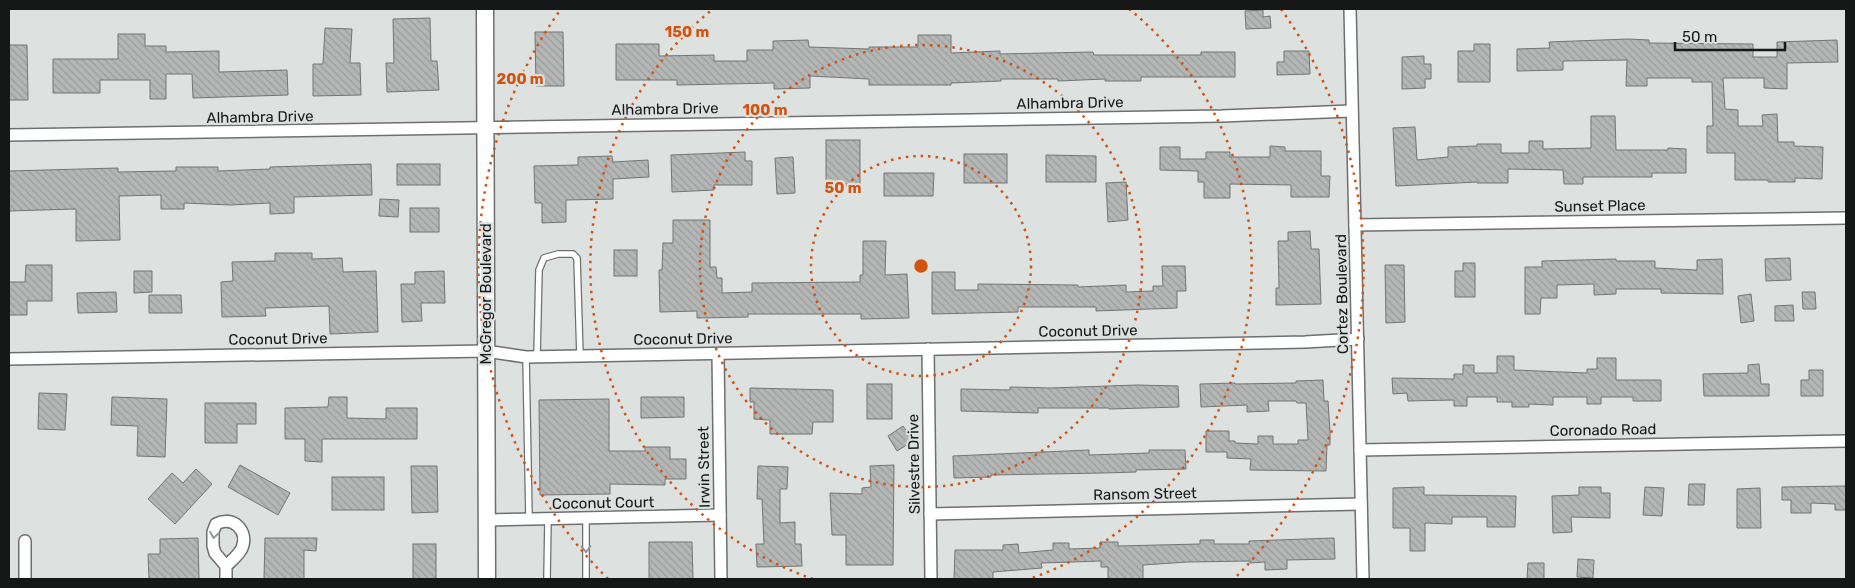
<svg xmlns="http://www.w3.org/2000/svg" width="1855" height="588" viewBox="0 0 1855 588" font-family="Rubik,sans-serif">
  <defs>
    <pattern id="building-back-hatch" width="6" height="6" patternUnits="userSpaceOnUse" patternTransform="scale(1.25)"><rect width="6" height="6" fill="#b4b7b6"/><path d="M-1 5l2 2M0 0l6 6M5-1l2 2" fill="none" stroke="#9a9d9c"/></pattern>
  </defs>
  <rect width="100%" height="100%" fill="#dde1e0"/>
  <!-- building -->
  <g fill="url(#building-back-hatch)" stroke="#727574">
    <polygon points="1263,10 1263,17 1270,16 1271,28 1246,29 1245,11"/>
    <polygon points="430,18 431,61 437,61 439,90 387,92 386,63 394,63 393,19"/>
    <polygon points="325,28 352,29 350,63 360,63 361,95 313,96 313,64 323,64"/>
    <polygon points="535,32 563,32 564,86 536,86"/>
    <polygon points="118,34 145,34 145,46 166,46 166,52 219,51 219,72 287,70 288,95 193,98 192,74 166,74 166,99 150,99 150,80 100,80 100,93 53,93 53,59 118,59"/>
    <polygon points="918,35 951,35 951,53 1000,51 1000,54 1093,52 1094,55 1201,55 1201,52 1235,52 1235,77 1141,77 1141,81 1105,81 1105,79 1058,81 1058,79 1001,79 1001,81 951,83 951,85 869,85 869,79 810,76 810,88 774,89 774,83 677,85 677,80 616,80 616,44 659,44 659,56 714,55 714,61 747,61 747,50 773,50 773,41 808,40 809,47 869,49 869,47 918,47"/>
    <polygon points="1628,39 1649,40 1649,43 1753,44 1753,57 1777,57 1777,42 1837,40 1838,62 1787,63 1787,89 1764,88 1764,78 1723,78 1725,109 1738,110 1738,126 1763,126 1762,115 1777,114 1778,142 1794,142 1794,146 1823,147 1822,179 1795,178 1795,182 1768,182 1768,180 1735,180 1735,153 1707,153 1707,126 1713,126 1712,82 1692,82 1692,78 1647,78 1647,86 1626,86 1627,60 1563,61 1563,70 1517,71 1517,49 1550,48 1549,42"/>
    <polygon points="1474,44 1490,44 1490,82 1458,82 1458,51 1474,51"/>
    <polygon points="9,45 27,45 28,100 9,100"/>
    <polygon points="1284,51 1309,51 1310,74 1277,75 1277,62 1284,62"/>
    <polygon points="1424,56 1424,64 1431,64 1431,79 1425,79 1425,88 1402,89 1402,57"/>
    <polygon points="1591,116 1615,116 1616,150 1668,150 1668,148 1686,149 1686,173 1652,173 1652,177 1583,177 1583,184 1564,184 1563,170 1508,169 1508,183 1477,183 1477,182 1396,186 1393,128 1415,127 1417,160 1448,157 1448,147 1477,146 1477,144 1501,144 1501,153 1529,153 1529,141 1543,141 1543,149 1591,148"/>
    <rect x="826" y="140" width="34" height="44"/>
    <polygon points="1270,146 1285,147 1285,151 1321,151 1321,176 1330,176 1329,197 1291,197 1291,185 1230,184 1230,198 1204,198 1204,182 1198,182 1198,171 1160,170 1160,147 1180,147 1180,159 1206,159 1206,152 1230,152 1230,157 1270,157"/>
    <polygon points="745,152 745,161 752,161 752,185 714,185 714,190 672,192 671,155"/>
    <rect x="964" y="154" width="43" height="29"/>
    <polygon points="1046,155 1096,156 1096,182 1046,182"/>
    <polygon points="612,156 613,162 648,160 649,177 613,179 613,199 566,200 566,222 542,223 542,203 535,203 534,166 578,165 578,157"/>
    <polygon points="793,157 795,193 777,194 775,158"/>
    <polygon points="371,164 372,195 294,197 294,213 270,214 270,203 231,205 184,203 184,209 161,209 161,195 119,196 120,240 76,241 76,209 9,211 9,171 118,168 118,172 176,171 176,167 218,167 218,171 270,169 270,167"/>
    <rect x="397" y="164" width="43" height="21"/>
    <polygon points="884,173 934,173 933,196 884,196"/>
    <polygon points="1126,182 1128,220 1108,222 1106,183"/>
    <polygon points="380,199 399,200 398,217 379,216"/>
    <rect x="410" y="208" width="29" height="24"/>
    <polygon points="673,220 710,220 710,267 716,267 717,278 722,278 722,293 752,292 752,283 860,282 860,275 863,275 863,241 886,241 885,275 907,274 909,318 861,319 861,314 748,314 748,317 697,318 697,311 660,312 659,270 662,270 663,243 673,243"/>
    <polygon points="1310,231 1311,249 1319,249 1321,304 1276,305 1276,288 1279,288 1278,241 1288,241 1288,232"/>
    <rect x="614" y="250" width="23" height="26"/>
    <polygon points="275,253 312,253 312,259 342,258 343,272 376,271 378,332 330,334 329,306 265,308 266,316 222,317 221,282 233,281 232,262 275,261"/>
    <polygon points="1790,258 1791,280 1766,281 1765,259"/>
    <polygon points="1616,259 1616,261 1655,261 1655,268 1697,270 1697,260 1722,259 1723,294 1661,293 1661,289 1616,289 1616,294 1594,295 1594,284 1557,285 1557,298 1541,298 1540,314 1525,314 1525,267 1542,267 1542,261"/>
    <polygon points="1463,263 1475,263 1475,297 1455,297 1455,271 1463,271"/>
    <polygon points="26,265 52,265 52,301 27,301 27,315 9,315 9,282 25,282"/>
    <polygon points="1385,265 1404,265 1405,322 1386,323"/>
    <polygon points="1162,266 1185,266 1186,291 1177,291 1177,308 1096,311 1096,307 1018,307 1018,312 932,314 932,272 955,272 955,290 978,290 978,284 1078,285 1078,287 1126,285 1126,292 1153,291 1153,286 1163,286"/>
    <polygon points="134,271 152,271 152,292 134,293"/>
    <polygon points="444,271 445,303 421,303 422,321 402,322 401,284 415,284 415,272"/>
    <polygon points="116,292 117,312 78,313 77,293"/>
    <polygon points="1802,292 1815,292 1816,309 1803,309"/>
    <polygon points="1751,294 1754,321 1741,323 1738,296"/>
    <polygon points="149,295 181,295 182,313 149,313"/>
    <polygon points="1793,305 1794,321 1775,321 1775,306"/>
    <polygon points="1497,356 1514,356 1514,370 1587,373 1587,369 1597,369 1597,358 1616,358 1616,380 1661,380 1661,401 1633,401 1633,397 1601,397 1601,404 1587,404 1587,397 1553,397 1553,405 1529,404 1529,407 1512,407 1512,402 1497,402 1497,397 1467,397 1467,406 1454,406 1454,400 1408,401 1407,393 1393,394 1392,378 1454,379 1454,374 1463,374 1463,365 1474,365 1474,373 1497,373"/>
    <polygon points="1759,364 1761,384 1769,384 1769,396 1704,396 1703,374 1748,373 1748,365"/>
    <polygon points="1809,370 1823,370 1823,396 1801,396 1801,380 1809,380"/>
    <polygon points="1323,380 1324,401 1328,401 1330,431 1330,445 1327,445 1326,471 1250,470 1251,459 1227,458 1227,452 1206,452 1206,431 1229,431 1229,441 1235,441 1235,443 1258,444 1258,436 1273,436 1273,444 1298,444 1298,440 1308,440 1306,403 1297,403 1296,401 1268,401 1269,411 1247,412 1247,405 1201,407 1200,384 1235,383 1235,384 1296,383 1296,381"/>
    <rect x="867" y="384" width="25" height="35"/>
    <polygon points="1137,385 1178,386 1179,407 1109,409 1109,408 1038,408 1038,413 961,411 961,389 1010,390 1010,387 1051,388"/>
    <polygon points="750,388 833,390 833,422 813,422 812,434 770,434 770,420 754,419 754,402 750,402"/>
    <polygon points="39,393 67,394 65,430 38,429"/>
    <polygon points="112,397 167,399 165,457 137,456 138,426 111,425"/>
    <polygon points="329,397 347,397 347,418 386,419 386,408 417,408 417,439 322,439 322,462 305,461 305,439 285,439 285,408 328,407"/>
    <polygon points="641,397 684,397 684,417 641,418"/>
    <polygon points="609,399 609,451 645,451 645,447 670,447 670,459 686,459 686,479 665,479 665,485 610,484 610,494 540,495 539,400"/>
    <polygon points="205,403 256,403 256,424 237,424 237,443 205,443"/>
    <polygon points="903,426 913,441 897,451 888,436"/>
    <polygon points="1089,450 1089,455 1149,453 1149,450 1185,450 1186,469 1136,470 1136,472 1103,473 991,475 991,477 954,478 953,456"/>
    <polygon points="240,465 290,493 278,515 228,487"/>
    <polygon points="894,465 893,565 846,565 846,535 832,535 830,493 862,494 862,488 871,487 870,466"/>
    <polygon points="411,466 437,466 438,512 412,513"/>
    <polygon points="758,466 788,467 787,489 780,489 780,523 795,522 795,544 801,544 802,566 757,567 756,544 764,544 762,499 757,499"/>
    <polygon points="196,469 212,484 175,524 148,499 172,473 183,483"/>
    <rect x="332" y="477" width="52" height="33"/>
    <polygon points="1689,484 1705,484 1704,505 1688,505"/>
    <polygon points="1846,486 1846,510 1835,510 1835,504 1811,503 1811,513 1791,513 1791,500 1782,500 1782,487"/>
    <polygon points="1424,487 1424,495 1516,496 1515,527 1487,527 1487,517 1452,517 1452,524 1425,523 1425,551 1410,551 1410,528 1393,528 1393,488"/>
    <polygon points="1579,487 1601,487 1601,493 1610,493 1610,518 1571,517 1572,532 1553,533 1552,496 1579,495"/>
    <polygon points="1645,487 1664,488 1662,516 1643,515"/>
    <polygon points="1760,488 1761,528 1737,528 1737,489"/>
    <polygon points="198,538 199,579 149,579 148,554 160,554 160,539"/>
    <polygon points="265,538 317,538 316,551 304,550 304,579 264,579"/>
    <polygon points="1334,538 1335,559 1287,560 1287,569 1265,570 1265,562 1250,563 1250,561 1187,562 1143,565 1143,579 1108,579 1108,567 1101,567 1101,561 1041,563 1042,568 993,572 993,579 954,579 955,550 1003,550 1003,545 1018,544 1019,553 1053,550 1053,543 1069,543 1069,549 1100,548 1100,542 1118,542 1118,546 1200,544 1200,540 1214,540 1214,544 1249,544 1249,541 1277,540"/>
    <polygon points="649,542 692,542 693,579 649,579"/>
    <rect x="413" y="544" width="23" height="35"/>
    <polygon points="1578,559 1594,560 1593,578 1577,577"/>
    <polygon points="1528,563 1544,563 1544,579 1527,579"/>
  </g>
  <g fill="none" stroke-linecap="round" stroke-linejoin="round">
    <!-- service casing -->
    <g stroke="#6d706f" stroke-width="8">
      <g id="service">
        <polyline points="537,356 539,270 544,258 558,254 573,254 577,258 580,356"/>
        <polyline points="526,357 529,519"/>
        <polyline points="586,519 586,579"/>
        <polyline points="547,579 548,519"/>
      </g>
    </g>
    <!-- minor casing -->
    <g stroke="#6d706f" stroke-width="14">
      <g id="minor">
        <polyline points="1350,9 1363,579"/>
        <polyline points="9,135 1222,116 1351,111"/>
        <polyline points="1355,225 1846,218"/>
        <polyline points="928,349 931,579"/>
        <polyline points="718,354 721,579"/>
        <polyline points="9,359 486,351 526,357 580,356 1305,342 1358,339"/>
        <polyline points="1360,450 1846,441"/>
        <polyline points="930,514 1361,504"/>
        <polyline points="487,520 720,515"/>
        <polyline points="25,541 25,579"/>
        <path d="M226,566c5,-5 13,-11 16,-18 7,-17 -9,-33 -26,-24l-3,8v14l2,7 11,13v13"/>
      </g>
    </g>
    <!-- secondary casing -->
    <g stroke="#6d706f" stroke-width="19">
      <polyline id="secondary" points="485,9 487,579"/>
    </g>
    <!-- service -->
    <use href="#service" stroke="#fff" stroke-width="5.5"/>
    <!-- minor -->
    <use href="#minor" stroke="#fff" stroke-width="11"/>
    <!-- secondary -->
    <use href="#secondary" stroke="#fff" stroke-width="16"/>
  </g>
  <!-- one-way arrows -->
  <defs><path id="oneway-chevron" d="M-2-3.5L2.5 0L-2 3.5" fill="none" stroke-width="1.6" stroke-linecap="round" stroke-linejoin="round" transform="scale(1.25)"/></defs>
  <g stroke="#969797">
    <use href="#oneway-chevron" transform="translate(214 535) rotate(99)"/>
    <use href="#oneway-chevron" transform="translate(586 549) rotate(89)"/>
  </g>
  <!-- distance rings -->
  <g fill="none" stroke="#d3520d" stroke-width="2.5" stroke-dasharray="2.5 5">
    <circle cx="921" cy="266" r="110"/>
    <circle cx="921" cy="266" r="221"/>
    <path d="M813 579A331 331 0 0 1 713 9M1129 9A331 331 0 0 1 1029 579"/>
    <path d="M608 579A442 442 0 0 1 561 9M1281 9A442 442 0 0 1 1234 579"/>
  </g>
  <g text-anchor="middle" stroke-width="4.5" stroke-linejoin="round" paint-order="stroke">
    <!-- street labels -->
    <g font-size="15" fill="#161717" stroke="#dde1e0">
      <text transform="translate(1070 103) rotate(-1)" y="5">Alhambra Drive</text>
      <text transform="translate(665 109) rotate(-1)" y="5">Alhambra Drive</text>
      <text transform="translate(260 117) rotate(-1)" y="5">Alhambra Drive</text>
      <text transform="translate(1600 206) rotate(-1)" y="5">Sunset Place</text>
      <text transform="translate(486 294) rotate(-90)" y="5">McGregor Boulevard</text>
      <text transform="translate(1342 294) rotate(-91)" y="5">Cortez Boulevard</text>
      <text transform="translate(1088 331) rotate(-1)" y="5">Coconut Drive</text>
      <text transform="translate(278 339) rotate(-1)" y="5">Coconut Drive</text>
      <text transform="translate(683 339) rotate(-1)" y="5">Coconut Drive</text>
      <text transform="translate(1603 430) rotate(-1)" y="5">Coronado Road</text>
      <text transform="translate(914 464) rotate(-91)" y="5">Silvestre Drive</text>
      <text transform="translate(704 467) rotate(-91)" y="5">Irwin Street</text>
      <text transform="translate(1145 494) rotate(-1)" y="5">Ransom Street</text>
      <text transform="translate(603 503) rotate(-1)" y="5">Coconut Court</text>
    </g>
  </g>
  <circle cx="921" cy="266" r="8" fill="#d3520d" stroke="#dde1e0" stroke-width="2.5"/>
  <g font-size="15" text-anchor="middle" font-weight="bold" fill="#d3520d" stroke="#dde1e0" stroke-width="4.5" stroke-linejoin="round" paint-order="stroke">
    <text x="687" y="37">150 m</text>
    <text x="520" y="84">200 m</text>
    <text x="765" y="115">100 m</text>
    <text x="843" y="193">50 m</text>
  </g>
  <!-- border -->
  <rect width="1855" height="588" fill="none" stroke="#161717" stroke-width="20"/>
  <!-- scale -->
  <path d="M1675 42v8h110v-8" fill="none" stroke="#161717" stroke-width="2.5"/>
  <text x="1682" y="42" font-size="15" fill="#161717" stroke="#dde1e0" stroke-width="4" paint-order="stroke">50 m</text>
</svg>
